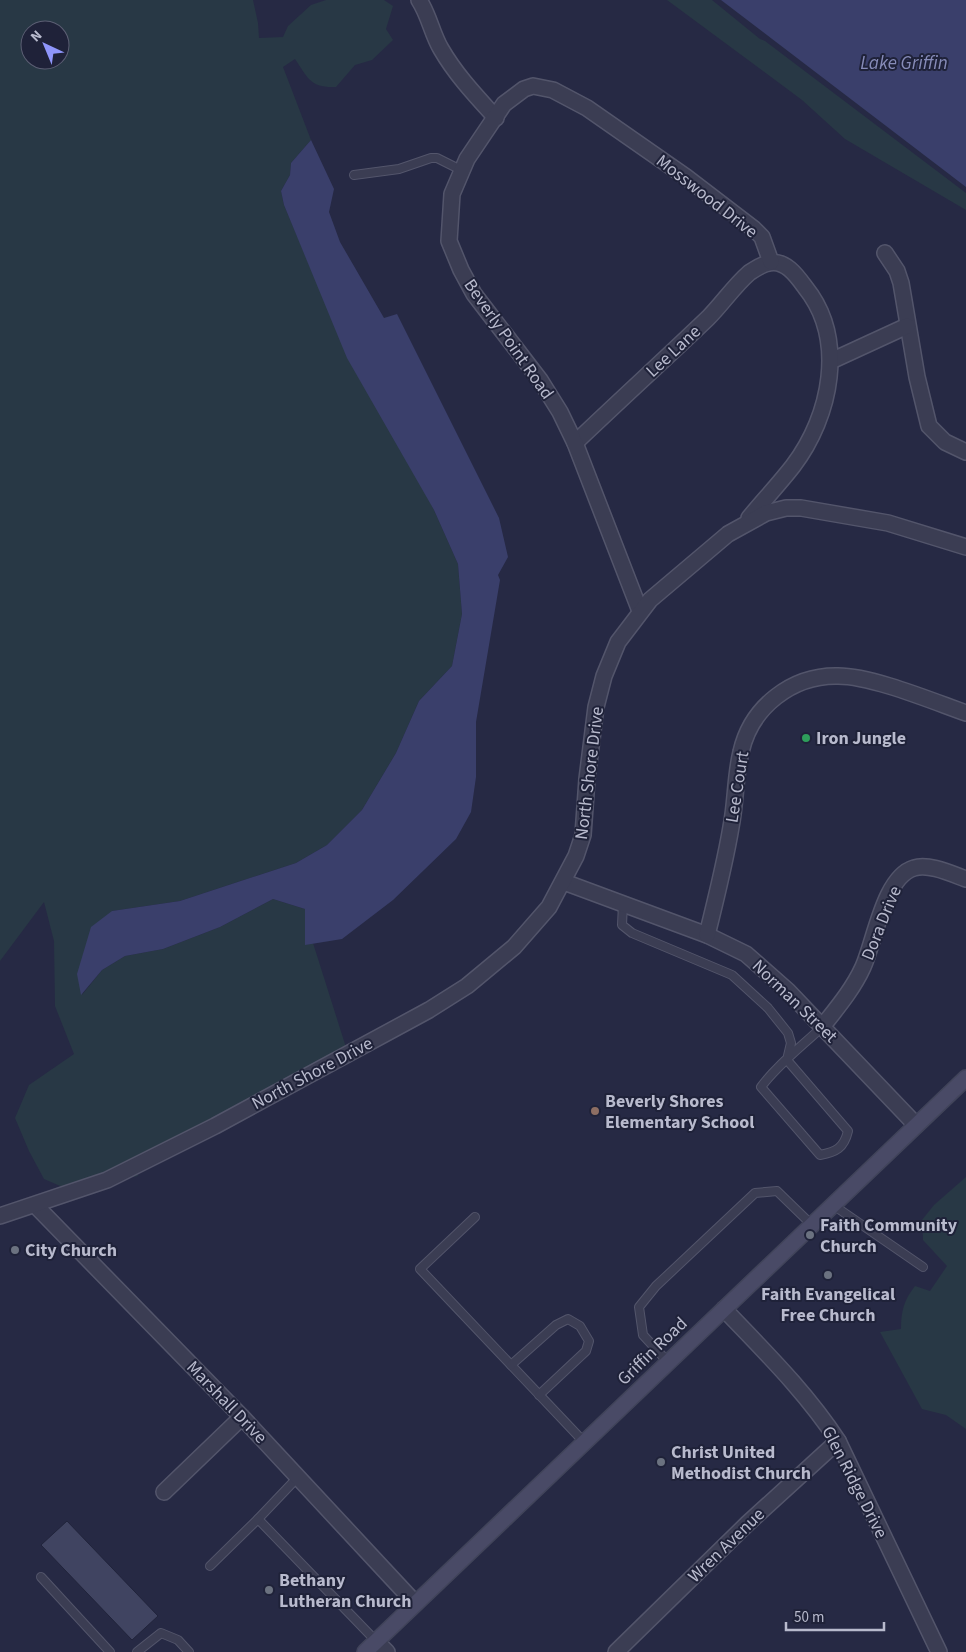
<svg xmlns="http://www.w3.org/2000/svg" width="966" height="1652" viewBox="0 0 966 1652" font-family="'Source Sans 3',sans-serif">
  <rect width="100%" height="100%" fill="#262944"/>
  <!-- green -->
  <g fill="#283845" fill-rule="evenodd">
    <path d="M0,0h253l5,23 1,15 24,-1 5,-11 23,-21 15,-5h58l9,6 -7,23 7,11 -21,20 -17,5 -19,22c-26,1 -28,-9 -41,-28l-12,8 28,73 -20,23 -1,12 -9,16 3,14 30,71 120,234 24,54 4,50 -10,52 -33,35 -23,52 -34,57 -35,35 -31,18 -116,38 -68,10 -30,84 20,-25 23,-14 38,-7 57,-22 53,-28 32,10v35l8,-1 37,117 -213,114 1,2 -73,12 -21,-9 -15,-28 -14,-33 14,-33 45,-31 -19,-48 -1,-65 -10,-39 -44,59zM30,30h30v30h-30z"/>
    <polygon points="667,0 712,0 760,39 765,41 966,193 966,210 845,139 802,100"/>
    <path d="M966,1177v252l-20,-14 -24,-6 -42,-77 21,-3c0,-18 3,-29 14,-43l15,5 17,-25 -24,-26 -1,-20 12,-15z"/>
  </g>
  <!-- water -->
  <g fill="#3a3f6b">
    <polygon points="721,0 966,0 966,187"/>
    <polygon points="311,140 334,189 329,212 340,242 384,318 397,314 499,518 508,557 498,575 500,580 476,722 476,777 471,812 456,839 393,900 342,939 305,945 305,909 273,899 220,927 163,949 125,956 102,970 81,995 77,974 91,927 112,911 180,901 296,863 327,845 362,810 396,753 419,701 452,666 462,614 458,564 434,510 347,358 284,205 281,191 290,175 291,163"/>
  </g>
  <!-- building -->
  <polygon fill="#404461" stroke="#21243b" points="67,1521 158,1616 132,1640 41,1545"/>
  <g fill="none" stroke-linecap="round" stroke-linejoin="round">
    <!-- lane casing -->
    <g stroke="#53556b" stroke-width="10">
      <g id="lane">
        <polyline points="354,175 399,169 431,158 437,158 461,170"/>
        <path d="M623,904l-1,21 10,8 100,42 36,33 20,25 3,10 -4,17 61,71c-4,17 -12,21 -28,24l-59,-68c16,-22 41,-41 61,-60"/>
        <polyline points="833,1205 923,1267"/>
        <polyline points="475,1217 420,1269 584,1442"/>
        <polyline points="668,1362 643,1335 639,1307 656,1286 755,1193 777,1191 812,1225"/>
        <polyline points="511,1365 556,1325 568,1319 580,1326 589,1341 586,1351 539,1395"/>
        <polyline points="298,1477 258,1519 376,1641"/>
        <polyline points="210,1566 258,1519"/>
        <polyline points="41,1577 110,1652"/>
        <polyline points="137,1652 161,1633 178,1640 189,1652"/>
      </g>
    </g>
    <!-- street casing -->
    <g stroke="#53556b" stroke-width="18">
      <g id="street">
        <path d="M419,0c10,15 13,34 22,49 15,26 35,47 55,69"/>
        <polyline points="885,253 897,271 901,283 917,377 929,426 945,442 966,452"/>
        <polyline points="831,361 907,326"/>
        <path d="M575,443c44,-42 89,-83 133,-125 14,-14 26,-32 41,-45 6,-4 13,-9 20,-10 16,-4 28,13 36,24 42,52 26,129 -12,179 -14,18 -30,35 -44,52"/>
        <polyline points="640,611 575,443 560,412 540,380 474,294 461,270 449,241 452,194 467,159 504,104 524,89 533,86 553,90 587,108 686,177 754,229 762,237 771,262"/>
        <polyline points="564,882 707,935 746,954 788,991 916,1125"/>
        <path d="M707,935c9,-36 18,-72 24,-108 5,-25 4,-51 10,-75 10,-45 51,-77 97,-76 34,0 94,25 128,37"/>
        <path d="M822,1027c15,-19 31,-38 41,-60 12,-27 21,-90 51,-99 15,-5 38,6 52,11"/>
        <polyline points="35,1205 242,1417 415,1603"/>
        <polyline points="0,1216 107,1180 215,1126 429,1010 467,986 514,947 549,907 576,856 583,835 587,779 596,707 604,676 618,642 650,600 728,534 766,513 786,508 801,508 888,523 966,547"/>
        <path d="M724,1309c40,42 82,83 114,132l101,211"/>
        <polyline points="164,1492 242,1417"/>
        <polyline points="376,1641 387,1652"/>
        <polyline points="616,1652 747,1524 838,1441"/>
      </g>
    </g>
    <!-- secondary casing -->
    <g stroke="#41445a" stroke-width="18">
      <polyline id="secondary" points="365,1652 966,1078"/>
    </g>
    <!-- lane -->
    <use href="#lane" stroke="#3b3d53" stroke-width="8"/>
    <!-- street -->
    <use href="#street" stroke="#3b3d53" stroke-width="15"/>
    <!-- secondary -->
    <use href="#secondary" stroke="#494a66" stroke-width="15"/>
  </g>
  <!-- markers -->
  <circle fill="#2e9e5b" stroke="#1f2239" stroke-width="2" cx="806" cy="738" r="5"/>
  <circle fill="#8d6e63" stroke="#1f2239" stroke-width="2" cx="595" cy="1111" r="5"/>
  <g fill="#6b7280" stroke="#1f2239" stroke-width="2">
    <circle cx="810" cy="1235" r="5"/>
    <circle cx="15" cy="1250" r="5"/>
    <circle cx="828" cy="1275" r="5"/>
    <circle cx="661" cy="1462" r="5"/>
    <circle cx="269" cy="1590" r="5"/>
  </g>
  <g text-anchor="middle" stroke-width="4" stroke-linejoin="round" paint-order="stroke">
    <!-- street labels -->
    <g font-size="18" fill="#b8bacd" stroke="#1f2239">
      <text transform="translate(707 196) rotate(38)" y="6">Mosswood Drive</text>
      <text transform="translate(509 339) rotate(55)" y="6">Beverly Point Road</text>
      <text transform="translate(673 351) rotate(-43)" y="6">Lee Lane</text>
      <text transform="translate(589 773) rotate(-83)" y="6">North Shore Drive</text>
      <text transform="translate(737 787) rotate(-81)" y="6">Lee Court</text>
      <text transform="translate(881 923) rotate(-68)" y="6">Dora Drive</text>
      <text transform="translate(795 1001) rotate(44)" y="6">Norman Street</text>
      <text transform="translate(312 1073) rotate(-28)" y="6">North Shore Drive</text>
      <text transform="translate(652 1351) rotate(-44)" y="6">Griffin Road</text>
      <text transform="translate(227 1402) rotate(46)" y="6">Marshall Drive</text>
      <text transform="translate(855 1482) rotate(63)" y="6">Glen Ridge Drive</text>
      <text transform="translate(726 1545) rotate(-44)" y="6">Wren Avenue</text>
    </g>
    <!-- poi labels -->
    <g font-size="18" font-weight="bold" fill="#b8bacd" stroke="#1f2239" text-anchor="start">
      <text x="816" y="744">Iron Jungle</text>
      <text x="605" y="1107">Beverly Shores<tspan x="605" dy="21">Elementary School</tspan></text>
      <text x="820" y="1231">Faith Community<tspan x="820" dy="21">Church</tspan></text>
      <text x="25" y="1256">City Church</text>
      <text x="828" y="1300" text-anchor="middle">Faith Evangelical<tspan x="828" dy="21">Free Church</tspan></text>
      <text x="671" y="1458">Christ United<tspan x="671" dy="21">Methodist Church</tspan></text>
      <text x="279" y="1586">Bethany<tspan x="279" dy="21">Lutheran Church</tspan></text>
    </g>
    <!-- water labels -->
    <g font-size="19" font-style="italic" fill="#868bb8" stroke="#1f2239">
      <text x="904" y="69">Lake Griffin</text>
    </g>
  </g>
  <!-- north arrow -->
  <g transform="translate(45 45) rotate(316)"><circle r="24" fill="#1f2239" stroke="#5c5f74"/>
  <path d="M0-4L9 19L0 12L-9 19Z" fill="#8f96fb"/>
  <text y="-8" font-size="14" font-weight="bold" text-anchor="middle" fill="#b8bacd">N</text>
  </g>
  <!-- scale -->
  <path d="M786 1622v8h98v-8" fill="none" stroke="#b8bacd" stroke-width="2.5"/>
  <text x="794" y="1622" font-size="15" fill="#b8bacd" stroke="#1f2239" stroke-width="4" paint-order="stroke">50 m</text>
</svg>
